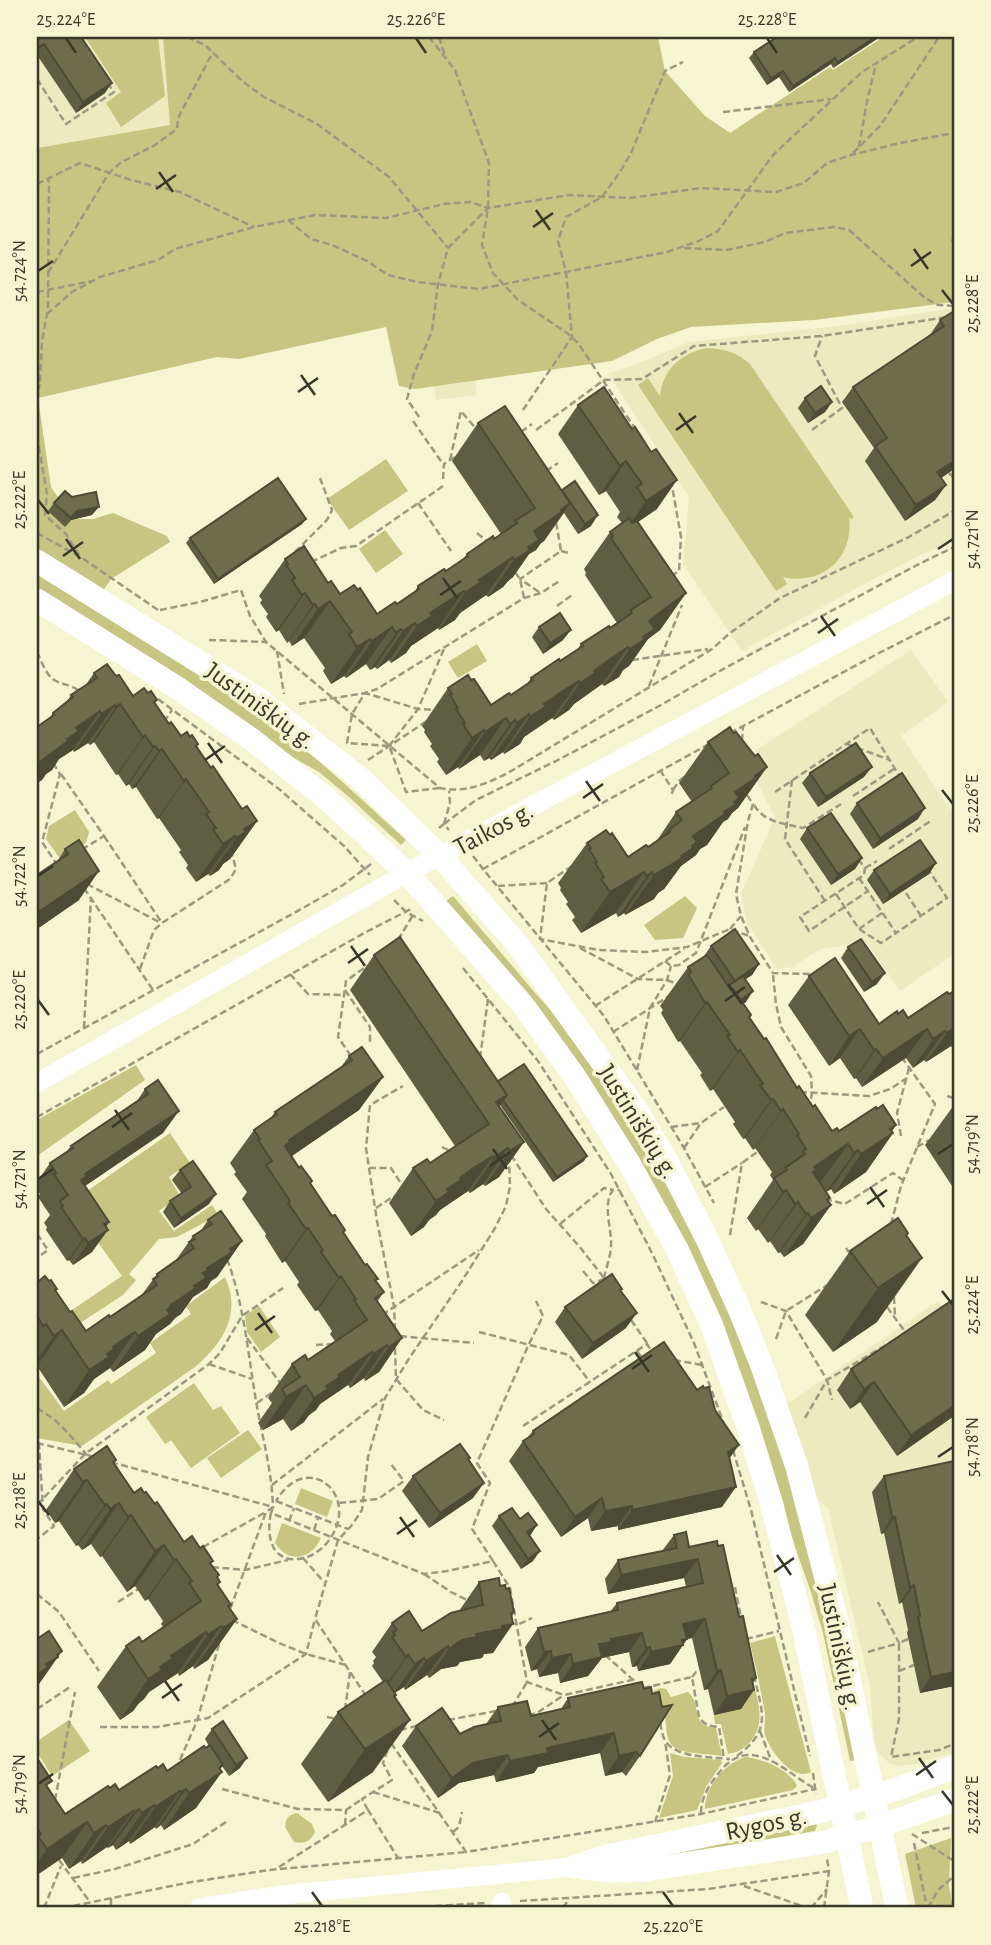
<svg xmlns="http://www.w3.org/2000/svg" width="991" height="1945" viewBox="0 0 991 1945" font-family="'Alegreya Sans',sans-serif">
  <rect width="100%" height="100%" fill="#f5f5d1"/>
  <!-- built -->
  <g fill="#ecebbf">
    <polygon points="37,37 163,37 171,125 37,148"/>
    <polygon points="954,308 954,541 920,555 872,580 742,651 683,564 689,497 608,374 632,366 689,342 838,326"/>
    <polygon points="475,380 477,395 436,400 434,386"/>
    <polygon points="911,650 948,702 901,736 954,815 954,954 900,991 867,943 820,949 793,967 777,969 747,923 741,894 775,817 744,758"/>
    <polygon points="937,1302 954,1313 954,1752 915,1764 899,1766 890,1764 877,1751 874,1741 870,1686 828,1508 818,1500 814,1491 787,1404"/>
  </g>
  <!-- green -->
  <g fill="#c6c581">
    <polygon points="85,37 158,37 165,96 121,127 106,103 121,92"/>
    <polygon points="163,37 658,37 665,71 705,116 730,133 830,67 833,70 883,37 954,37 954,302 814,320 691,327 657,339 612,361 415,389 399,386 386,327 239,359 217,357 38,398 51,487 72,519 93,519 113,513 167,536 170,542 111,579 103,591 37,552 37,148 170,125"/>
    <path d="M707,348c17,1 30,4 43,16l104,153 -3,2 -2,-2c5,41 -26,69 -66,60l4,7 -11,7 -138,-206 10,-7 12,18c3,-27 21,-43 47,-48z"/>
    <polygon points="386,459 408,491 349,530 327,499"/>
    <polygon points="385,530 403,554 376,573 359,549"/>
    <path d="M37,573c80,49 162,95 237,152 47,35 89,76 132,115l-5,5 -52,-48 -30,-25 -41,-23 -241,-155z"/>
    <polygon points="477,644 487,661 458,678 448,662"/>
    <polygon points="75,810 89,832 86,843 61,860 46,839 49,826"/>
    <polygon points="453,896 536,994 592,1055 657,1160 746,1347 779,1446 817,1573 857,1760 850,1761 823,1633 811,1592 701,1279 446,901"/>
    <polygon points="685,896 697,908 683,938 655,940 644,925"/>
    <polygon points="136,1065 145,1080 37,1156 37,1120"/>
    <polygon points="170,1133 190,1163 169,1177 180,1196 159,1211 174,1231 212,1205 217,1213 213,1218 177,1237 159,1239 129,1274 136,1280 123,1295 68,1331 53,1323 122,1276 70,1203"/>
    <path d="M225,1277c17,37 -2,66 -30,90l-113,79 -45,-8v-64l27,37 44,-31 3,4 45,-31 -6,-10 41,-29 -5,-8z"/>
    <polygon points="259,1306 280,1337 261,1352 247,1332 245,1316"/>
    <polygon points="194,1383 213,1410 221,1406 240,1433 191,1468 171,1440 165,1444 146,1417"/>
    <polygon points="248,1430 262,1449 221,1478 207,1458"/>
    <polygon points="301,1488 333,1501 327,1517 295,1504"/>
    <path d="M282,1523l39,15c-10,22 -32,26 -46,5z"/>
    <path d="M775,1636l36,136c-18,10 -41,-21 -46,-37 -2,-6 1,-14 0,-21 -4,-24 -9,-47 -15,-71z"/>
    <path d="M753,1683c6,20 13,44 -5,61 -6,6 -12,9 -20,10l-7,-30h-6l-1,-9 27,-6 -3,-11z"/>
    <path d="M661,1688l5,1 5,8 17,-5c16,14 -1,32 28,36l6,28c-13,-2 -27,-2 -40,-5 -22,-7 -12,-27 -20,-43 -1,-4 -8,-9 -11,-12l2,-5z"/>
    <polygon points="69,1720 90,1751 52,1776 37,1752 37,1741"/>
    <polygon points="670,1753 685,1757 721,1760 722,1763 706,1787 697,1810 659,1818 673,1776"/>
    <path d="M746,1757c19,3 43,12 51,29l-4,4 -88,19c-1,-22 21,-47 41,-52z"/>
    <path d="M297,1813l15,11 3,8c-5,10 -10,12 -21,10l-9,-15c1,-9 3,-12 12,-14z"/>
    <polygon points="815,1824 817,1825 815,1831 607,1867"/>
    <polygon points="951,1838 949,1886 953,1908 916,1908 905,1854"/>
  </g>
  <g fill="none" stroke-linecap="round" stroke-linejoin="round">
    <!-- path -->
    <g stroke="#9a9a80" stroke-width="2.5" stroke-dasharray="7 3.5" stroke-linecap="butt">
      <polyline points="187,37 205,45 242,81 264,97 317,124 389,177 448,248"/>
      <polyline points="429,37 455,70 489,163 488,208 482,245 493,273 518,300 567,333 578,343 636,430"/>
      <polyline points="439,37 445,56"/>
      <polyline points="37,79 66,124 114,92 109,85"/>
      <polyline points="723,112 831,99"/>
      <polyline points="859,147 867,101 876,64"/>
      <polyline points="853,153 880,126 939,37"/>
      <polyline points="37,184 80,163 131,180 180,192 254,227"/>
      <polyline points="288,220 311,239 332,245 367,261 388,275 417,282 479,289 667,252 699,241 718,231 773,155 862,72 918,37"/>
      <polyline points="951,240 954,241"/>
      <polyline points="684,248 726,250 765,242 785,233 835,227 849,230 925,298 938,305 954,306"/>
      <polyline points="48,273 109,173 120,163 155,145 177,129 178,118 213,52"/>
      <polyline points="37,292 92,281"/>
      <polyline points="47,314 72,292 100,277 158,260 175,249 254,227 315,215 386,218 444,204 471,202 488,208"/>
      <polyline points="37,391 40,385 42,341 48,309 49,183 48,179"/>
      <polyline points="523,410 572,337 566,272 558,241 566,217 602,197 620,172 631,153 665,71 683,62"/>
      <polyline points="419,417 407,399 414,374 432,331 438,284 448,248 488,208 569,195 630,198 701,188 776,192 804,183 827,163 851,155 900,143 954,133"/>
      <polyline points="413,421 443,464"/>
      <polyline points="536,430 604,380 642,379 694,346 822,336 954,316"/>
      <polyline points="812,430 842,408 815,356 822,336"/>
      <polyline points="521,432 532,424"/>
      <polyline points="37,436 47,494 45,515 66,534 80,556"/>
      <polyline points="450,460 461,411 477,430"/>
      <polyline points="546,471 558,463"/>
      <polyline points="949,473 954,478"/>
      <polyline points="443,479 444,464 458,455"/>
      <polyline points="418,503 451,551"/>
      <polyline points="37,533 82,558 158,610 157,612"/>
      <polyline points="477,533 488,542"/>
      <polyline points="561,551 569,553"/>
      <polyline points="295,552 327,520 332,510 320,478"/>
      <polyline points="311,562 341,548 356,546 446,484"/>
      <polyline points="515,572 520,579 524,598"/>
      <polyline points="671,576 679,571 681,537 672,486"/>
      <polyline points="539,592 520,579 561,551 556,522"/>
      <polyline points="557,606 572,595"/>
      <path d="M160,610l40,-8 41,-12 9,26 16,26 174,146c26,6 51,-6 73,-18l199,-121 18,-16 50,-35 127,-60 47,-27"/>
      <polyline points="209,640 266,642"/>
      <polyline points="277,651 284,694"/>
      <path d="M37,652c5,10 9,24 19,29 8,4 15,4 22,9"/>
      <polyline points="632,660 708,649"/>
      <polyline points="649,686 682,605"/>
      <polyline points="158,699 279,789 344,846 370,875"/>
      <polyline points="299,704 365,693 377,689 524,598 541,593 561,580"/>
      <polyline points="164,722 172,710"/>
      <polyline points="730,733 881,652 954,615"/>
      <polyline points="742,741 743,727"/>
      <polyline points="709,744 483,869 604,1016 684,1148 714,1203"/>
      <polyline points="847,744 890,760"/>
      <polyline points="389,746 347,743 352,714 365,693 418,709 435,710"/>
      <polyline points="389,746 418,709 444,649"/>
      <polyline points="390,748 406,792 440,788"/>
      <polyline points="368,760 427,721"/>
      <polyline points="53,763 60,774 42,842 56,863"/>
      <polyline points="660,770 673,790 671,796"/>
      <polyline points="61,774 104,836 81,850"/>
      <polyline points="792,780 785,839 825,901"/>
      <polyline points="673,790 679,781 684,777"/>
      <polyline points="775,792 870,728 900,777"/>
      <polyline points="747,795 753,804 748,821 736,894 741,916 750,937 773,973 813,974"/>
      <polyline points="853,796 894,769"/>
      <path d="M754,805c11,18 29,18 49,23l38,-24"/>
      <polyline points="444,824 476,800 558,760 661,705 725,668 917,565 954,547"/>
      <polyline points="444,824 450,803 449,791"/>
      <polyline points="439,828 444,824 449,830"/>
      <polyline points="104,836 162,923"/>
      <polyline points="889,849 932,820"/>
      <polyline points="473,856 483,869 480,871"/>
      <polyline points="858,859 865,868 864,875 800,917 809,931 868,891"/>
      <polyline points="572,866 547,883 540,939 598,950 646,952 687,947 730,929 749,936"/>
      <polyline points="865,868 877,861"/>
      <polyline points="859,878 896,933 947,898 928,869"/>
      <polyline points="87,884 161,923"/>
      <polyline points="498,886 547,883"/>
      <polyline points="84,888 153,990"/>
      <polyline points="906,893 921,916"/>
      <polyline points="836,894 859,929 881,943 896,933"/>
      <polyline points="394,900 406,912 423,921"/>
      <polyline points="730,929 741,916"/>
      <polyline points="859,929 882,913"/>
      <polyline points="398,940 413,915"/>
      <polyline points="580,948 638,979 667,980 677,984"/>
      <polyline points="665,961 671,966 679,965 696,953 745,827"/>
      <polyline points="463,968 538,1061 611,1174 652,1253 694,1343 724,1424"/>
      <polyline points="140,969 154,930 162,923 230,879 236,869 232,854"/>
      <polyline points="290,974 308,994 344,995"/>
      <polyline points="773,975 776,1004 781,1027 811,1076 812,1093 810,1105"/>
      <polyline points="345,990 370,1027 370,1042"/>
      <polyline points="595,1006 684,949"/>
      <polyline points="84,1028 91,898"/>
      <polyline points="613,1032 669,996"/>
      <polyline points="37,1054 303,908 343,885 371,864"/>
      <polyline points="351,1056 338,1037 346,981 367,966"/>
      <polyline points="480,1058 488,999"/>
      <polyline points="637,1070 650,1008 667,980 671,966"/>
      <polyline points="800,1092 869,1096 890,1089 907,1078"/>
      <polyline points="947,1096 954,1098"/>
      <polyline points="37,1117 366,932 413,908"/>
      <polyline points="671,1127 701,1123 724,1107"/>
      <polyline points="901,1136 897,1113 909,1068"/>
      <polyline points="442,1147 452,1152"/>
      <polyline points="917,1147 929,1140"/>
      <polyline points="684,1148 701,1123"/>
      <polyline points="511,1155 546,1209 579,1246 604,1278"/>
      <polyline points="369,1168 391,1168 402,1185"/>
      <polyline points="705,1187 742,1163"/>
      <polyline points="825,1199 845,1204 893,1173 904,1181"/>
      <polyline points="376,1208 394,1196"/>
      <polyline points="560,1224 604,1188 613,1190"/>
      <polyline points="891,1224 901,1186 935,1104 903,1059"/>
      <polyline points="37,1234 48,1250 37,1258"/>
      <polyline points="730,1235 742,1163 760,1150"/>
      <polyline points="846,1248 851,1255"/>
      <path d="M227,1259c17,45 21,95 29,142 6,35 16,70 17,106l-7,5 -37,100"/>
      <polyline points="583,1271 593,1283 604,1279"/>
      <path d="M604,1278c2,-10 7,-22 7,-33 1,-16 -9,-41 2,-55h7"/>
      <polyline points="894,1297 895,1317"/>
      <polyline points="761,1302 786,1311 827,1380 832,1400"/>
      <polyline points="887,1307 906,1333"/>
      <polyline points="382,1315 479,1250"/>
      <polyline points="631,1320 647,1343"/>
      <polyline points="395,1330 394,1306 377,1221 366,1148 370,1105 403,1086"/>
      <polyline points="479,1332 569,1355 590,1382"/>
      <polyline points="400,1336 474,1343"/>
      <polyline points="247,1338 281,1384"/>
      <polyline points="776,1339 786,1311 829,1284"/>
      <polyline points="316,1345 333,1344"/>
      <polyline points="395,1348 396,1379 423,1410 444,1420"/>
      <polyline points="637,1351 642,1358"/>
      <polyline points="674,1360 702,1365"/>
      <polyline points="209,1364 252,1379"/>
      <polyline points="37,1372 38,1369"/>
      <polyline points="257,1403 273,1392"/>
      <polyline points="37,1408 55,1420 69,1434 92,1461"/>
      <polyline points="805,1418 827,1380 901,1336"/>
      <polyline points="523,1426 647,1344 653,1353"/>
      <polyline points="37,1432 39,1444 43,1509 54,1526 37,1539"/>
      <polyline points="37,1443 95,1457"/>
      <polyline points="733,1450 751,1510 810,1756"/>
      <polyline points="111,1462 273,1507 271,1513 424,1574 447,1571 493,1561 510,1588 527,1682 564,1695 632,1680"/>
      <polyline points="272,1485 383,1399"/>
      <polyline points="276,1501 348,1529"/>
      <polyline points="339,1503 378,1499 404,1481 390,1463"/>
      <polyline points="37,1505 85,1454 209,1364 220,1353 242,1316 283,1288"/>
      <path d="M271,1513c-5,22 0,49 27,46 12,-1 20,-7 28,-15 39,-46 -18,-97 -50,-43"/>
      <polyline points="289,1521 294,1508"/>
      <polyline points="314,1530 318,1518"/>
      <polyline points="203,1547 264,1513"/>
      <polyline points="303,1558 324,1582"/>
      <polyline points="493,1561 472,1529 490,1483 477,1463 528,1346 543,1316 536,1301"/>
      <polyline points="212,1567 245,1570 288,1560"/>
      <polyline points="424,1574 451,1592 469,1601"/>
      <polyline points="735,1587 741,1618"/>
      <polyline points="37,1594 59,1612 99,1671"/>
      <polyline points="118,1602 140,1588"/>
      <polyline points="232,1620 279,1643 306,1654 346,1665"/>
      <polyline points="510,1621 517,1625 532,1618"/>
      <polyline points="746,1639 779,1631"/>
      <polyline points="908,1639 899,1643 899,1719 891,1757 939,1750 954,1744"/>
      <polyline points="868,1652 899,1643 878,1602"/>
      <polyline points="605,1655 639,1685"/>
      <polyline points="899,1671 914,1665"/>
      <polyline points="692,1677 696,1672 700,1671"/>
      <path d="M643,1688l49,-11 7,40c5,8 11,9 20,10l5,32"/>
      <polyline points="366,1696 315,1619 338,1540 352,1525 362,1510 368,1457 385,1398 410,1357 462,1281 495,1228 506,1206 510,1186 509,1159"/>
      <polyline points="512,1707 527,1682"/>
      <polyline points="37,1709 70,1687"/>
      <polyline points="345,1710 350,1672"/>
      <polyline points="528,1715 537,1713 564,1695"/>
      <polyline points="327,1717 337,1719"/>
      <polyline points="448,1720 496,1711"/>
      <path d="M660,1723c2,6 2,13 5,17 9,18 47,17 65,19"/>
      <polyline points="100,1727 157,1727 208,1718 306,1654 315,1619"/>
      <polyline points="400,1730 417,1726"/>
      <polyline points="760,1731 771,1760"/>
      <polyline points="391,1743 466,1852 701,1814 815,1789"/>
      <path d="M737,1756c34,-26 26,-40 18,-77"/>
      <polyline points="180,1760 197,1721 220,1641"/>
      <polyline points="813,1773 816,1794"/>
      <polyline points="222,1789 298,1809 346,1810 362,1799"/>
      <polyline points="373,1792 440,1813"/>
      <polyline points="55,1800 75,1692"/>
      <polyline points="368,1810 362,1799 392,1780 383,1763 388,1749"/>
      <path d="M701,1813c0,-15 8,-28 17,-39 31,-42 65,-4 97,15"/>
      <polyline points="655,1822 670,1775 665,1741"/>
      <polyline points="345,1825 346,1810"/>
      <polyline points="453,1832 459,1827 462,1812"/>
      <polyline points="922,1833 954,1827"/>
      <polyline points="912,1834 954,1861"/>
      <polyline points="914,1843 927,1908"/>
      <polyline points="59,1860 90,1902"/>
      <polyline points="279,1867 368,1810 398,1858"/>
      <polyline points="73,1878 115,1869 193,1844 229,1820"/>
      <polyline points="744,1886 808,1908"/>
      <polyline points="111,1898 111,1908"/>
      <polyline points="520,1901 708,1889 829,1871"/>
      <polyline points="44,1908 61,1866"/>
      <polyline points="63,1908 186,1883 269,1870 466,1852"/>
      <polyline points="404,1908 485,1903"/>
      <polyline points="563,1908 569,1899"/>
      <polyline points="811,1908 827,1889"/>
      <polyline points="824,1908 829,1871 827,1859"/>
      <polyline points="928,1908 938,1890 954,1876"/>
    </g>
    <!-- minor -->
    <g stroke="#fff" stroke-width="19">
      <polyline points="37,1083 407,873 954,581"/>
      <polyline points="199,1908 281,1895 574,1867"/>
      <polyline points="501,1908 502,1902"/>
    </g>
    <!-- major -->
    <g stroke="#fff" stroke-width="23">
      <polyline points="37,561 257,698 360,778 440,856 518,945 635,1108 669,1165 707,1239 740,1311 762,1366 797,1467 837,1621 897,1908"/>
      <polyline points="37,600 176,687 251,739 326,798 407,873 523,1005 575,1077 629,1163 677,1249 712,1326 748,1427 772,1505 804,1631 862,1908"/>
      <polyline points="574,1867 607,1856 819,1812 900,1788 954,1767"/>
      <polyline points="584,1868 611,1871 645,1870 825,1842 880,1826 954,1800"/>
    </g>
  </g>
  <!-- wall -->
  <g fill="#5e5e42">
    <polygon points="37,37 105,93 76,113 37,55"/>
    <polygon points="777,37 880,37 833,68 831,64 789,92 779,77 767,85 749,58 754,52"/>
    <polygon points="954,311 954,469 941,478 946,485 935,500 905,521 865,461 874,448 842,402 853,387 930,335 940,320"/>
    <polygon points="604,387 657,509 638,522 686,593 660,630 648,639 629,666 623,670 619,677 604,686 602,684 574,704 569,710 554,720 552,718 524,737 520,744 504,754 503,752 491,760 489,758 484,761 480,755 459,769 458,767 446,775 437,762 439,759 430,746 432,744 424,732 425,730 422,726 448,688 491,705 511,695 527,684 531,678 560,661 577,650 581,644 617,623 585,575 586,573 584,569 610,532 622,523 617,517 620,512 606,491 599,495 558,434 578,405"/>
    <polygon points="805,398 832,402 825,412 808,423 798,408"/>
    <polygon points="478,423 561,490 591,526 578,534 564,513 544,541 541,543 536,550 529,554 513,577 508,581 503,587 488,597 486,595 460,613 455,620 439,630 438,628 411,646 406,653 391,663 389,660 377,669 375,667 370,670 366,664 346,678 344,676 331,684 323,671 325,668 304,638 292,646 289,641 287,643 279,630 276,632 266,617 268,614 260,603 262,600 259,596 285,559 328,583 340,594 377,614 397,604 414,593 418,586 446,571 463,559 467,554 501,534 452,461"/>
    <polygon points="54,503 92,515 71,520 65,527 48,511"/>
    <polygon points="306,519 302,524 214,584 186,543 190,538"/>
    <polygon points="539,627 563,640 543,654 532,637"/>
    <polygon points="94,673 116,676 133,696 155,703 169,724 181,736 196,747 242,809 257,821 230,859 223,864 219,870 210,876 208,874 196,882 186,868 188,865 179,852 181,850 159,818 157,819 136,787 132,789 129,784 126,786 118,774 116,775 94,742 90,745 88,743 74,752 73,750 59,759 52,770 46,774 42,780 37,783 37,727 49,719 53,713 66,703 71,695 85,686"/>
    <polygon points="733,733 767,767 738,808 732,813 728,819 723,822 707,845 700,849 696,855 681,866 664,889 658,893 654,899 625,915 624,913 618,917 616,913 581,933 572,920 575,917 566,904 568,902 560,890 561,888 558,883 587,843 628,857 648,847 656,842 676,812 692,802 679,783 708,742"/>
    <polygon points="810,773 864,777 818,807 802,783"/>
    <polygon points="857,803 918,819 873,849 850,814"/>
    <polygon points="807,828 862,858 855,869 831,885 800,839"/>
    <polygon points="79,840 79,900 37,929 37,875 57,862 65,849"/>
    <polygon points="936,863 929,874 883,904 867,880 874,870"/>
    <polygon points="711,946 759,964 752,975 745,979 746,1002 743,1003 749,1017 797,1088 832,1131 839,1131 877,1109 896,1125 892,1131 893,1133 866,1172 834,1194 831,1189 826,1192 820,1183 830,1198 828,1201 831,1205 803,1244 784,1257 780,1252 778,1253 770,1241 768,1243 758,1229 756,1231 747,1218 773,1180 770,1175 772,1172 755,1148 753,1150 745,1138 743,1139 733,1124 735,1122 713,1089 710,1091 700,1075 702,1073 680,1041 678,1042 661,1013 663,1010 660,1006 688,967 704,956"/>
    <polygon points="848,947 877,984 864,992 841,958"/>
    <polygon points="374,955 498,1081 584,1161 553,1182 500,1105 499,1106 524,1142 499,1177 485,1186 483,1184 470,1193 468,1191 440,1210 436,1215 429,1220 424,1227 411,1236 389,1203 413,1168 430,1163 455,1146 350,990"/>
    <polygon points="809,976 879,1024 898,1014 908,1018 954,991 954,1048 953,1049 951,1046 926,1062 924,1060 913,1068 906,1058 862,1087 856,1078 854,1079 840,1058 829,1066 788,1005"/>
    <polygon points="349,1056 383,1077 359,1110 292,1156 332,1216 345,1230 343,1233 384,1292 377,1302 402,1338 379,1372 365,1381 364,1378 350,1388 348,1385 320,1404 316,1410 309,1415 304,1422 291,1431 283,1419 263,1430 258,1423 272,1403 268,1398 292,1364 308,1360 335,1341 330,1334 332,1331 318,1310 315,1311 297,1285 299,1282 285,1261 282,1263 265,1236 266,1234 242,1199 247,1192 234,1174 236,1172 230,1163 254,1130 270,1119 275,1112 341,1067"/>
    <polygon points="158,1080 163,1133 85,1186 109,1222 92,1252 73,1265 69,1260 67,1261 46,1230 47,1227 44,1223 50,1215 38,1197 40,1194 37,1189 37,1182 50,1163 67,1151 71,1146 137,1101 145,1089"/>
    <polygon points="954,1105 954,1189 925,1145"/>
    <polygon points="180,1170 209,1204 174,1228 163,1212 170,1201 182,1194 172,1180"/>
    <polygon points="208,1220 242,1241 217,1277 211,1281 207,1288 193,1297 181,1314 175,1318 170,1324 156,1334 145,1350 113,1372 110,1368 100,1375 94,1379 84,1393 64,1407 37,1366 37,1278 39,1281 56,1291 70,1312 86,1331 110,1317 141,1296 157,1274 176,1260 193,1236 200,1232"/>
    <polygon points="907,1235 877,1322 833,1352 805,1315 850,1251"/>
    <polygon points="621,1291 626,1328 582,1359 555,1322 565,1307"/>
    <polygon points="954,1299 954,1416 897,1456 860,1402 850,1409 837,1390 851,1369"/>
    <polygon points="697,1390 715,1410 730,1458 722,1507 618,1530 618,1526 591,1531 588,1518 561,1537 509,1461 523,1441 527,1438 533,1431"/>
    <polygon points="470,1458 468,1460 473,1498 429,1528 402,1491 413,1476"/>
    <polygon points="116,1460 114,1463 134,1493 144,1493 155,1504 184,1542 211,1564 220,1582 218,1586 229,1607 237,1619 208,1660 194,1669 193,1666 179,1676 178,1673 149,1692 144,1699 139,1703 133,1711 120,1720 97,1687 126,1646 142,1642 163,1627 161,1624 163,1621 148,1599 145,1601 135,1586 127,1592 102,1556 100,1557 91,1544 82,1550 78,1545 76,1546 59,1521 55,1523 46,1510 74,1469"/>
    <polygon points="954,1461 954,1686 920,1693 907,1633 908,1630 902,1602 899,1604 884,1533 881,1534 872,1492 884,1476"/>
    <polygon points="499,1516 530,1536 533,1561 521,1569 492,1526"/>
    <polygon points="674,1535 689,1547 717,1541 753,1683 741,1709 714,1715 708,1689 704,1690 692,1638 687,1639 670,1664 638,1671 637,1666 632,1667 629,1652 602,1658 588,1676 560,1683 558,1673 539,1677 537,1669 531,1671 525,1647 538,1628 610,1612 617,1603 686,1587 684,1578 608,1594 605,1579 618,1560 662,1551"/>
    <polygon points="479,1582 500,1586 514,1612 493,1653 484,1654 482,1658 460,1662 457,1666 441,1669 429,1678 427,1675 405,1690 404,1687 395,1693 396,1695 373,1772 328,1802 301,1764 338,1712 383,1682 372,1666 374,1663 373,1661 376,1657 372,1652 392,1623 422,1631 459,1611"/>
    <polygon points="642,1682 640,1756 626,1776 622,1772 605,1776 600,1753 538,1767 534,1773 496,1782 494,1775 459,1783 438,1798 402,1746 416,1726 460,1734 486,1724 498,1707 531,1716 561,1709 568,1698"/>
    <polygon points="212,1729 240,1768 229,1776 222,1766 196,1808 164,1830 161,1825 156,1829 155,1827 130,1844 129,1841 116,1850 113,1845 108,1848 107,1847 82,1864 81,1861 69,1869 62,1858 37,1875 37,1758 48,1788 65,1814 110,1788 119,1790 158,1768 167,1771 209,1746 205,1739"/>
  </g>
  <!-- shaded-wall -->
  <g fill="#4c4c36">
    <polygon points="875,37 880,37 833,68 838,62"/>
    <polygon points="835,58 831,64 789,92 793,86"/>
    <polygon points="783,71 779,77 767,85 771,78"/>
    <polygon points="112,83 105,93 76,113 83,102"/>
    <polygon points="832,402 825,412 808,423 815,413"/>
    <polygon points="626,461 606,491 599,495 620,466"/>
    <polygon points="954,461 954,469 927,488 937,472"/>
    <polygon points="677,480 657,509 626,530 646,501"/>
    <polygon points="946,485 935,500 905,521 916,505"/>
    <polygon points="570,503 544,541 541,543 536,550 529,554 513,577 508,581 503,587 488,597 534,531"/>
    <polygon points="99,507 92,515 71,520 65,527 77,511"/>
    <polygon points="598,515 591,526 578,534 585,524"/>
    <polygon points="306,519 302,524 214,584 218,579"/>
    <polygon points="513,557 486,595 460,613 455,620 439,630 465,593 479,580"/>
    <polygon points="464,591 438,628 411,646 406,653 391,663 417,626 430,613"/>
    <polygon points="305,593 279,630 276,632 302,595"/>
    <polygon points="686,593 660,630 648,639 629,666 623,670 619,677 604,686 649,621"/>
    <polygon points="330,601 304,638 292,646 318,609"/>
    <polygon points="315,604 289,641 287,643 313,605"/>
    <polygon points="415,623 389,660 377,669 403,631"/>
    <polygon points="392,627 366,664 346,678 372,641"/>
    <polygon points="401,629 375,667 370,670 396,633"/>
    <polygon points="571,630 563,640 543,654 550,643"/>
    <polygon points="370,639 344,676 331,684 357,647"/>
    <polygon points="628,647 602,684 574,704 569,710 554,720 580,683 594,671"/>
    <polygon points="579,681 552,718 524,737 520,744 504,754 530,717 544,704"/>
    <polygon points="120,704 94,742 90,745 116,707"/>
    <polygon points="115,705 88,743 74,752 101,714"/>
    <polygon points="100,711 73,750 59,759 52,770 46,774 42,780 37,783 37,764 76,728"/>
    <polygon points="529,714 503,752 491,760 517,723"/>
    <polygon points="506,718 480,755 459,769 485,732"/>
    <polygon points="515,720 489,758 484,761 510,724"/>
    <polygon points="484,730 458,767 446,775 472,738"/>
    <polygon points="145,735 118,774 116,775 143,737"/>
    <polygon points="155,746 129,784 126,786 153,747"/>
    <polygon points="162,749 136,787 132,789 159,751"/>
    <polygon points="767,767 738,808 732,813 728,819 723,822 707,845 700,849 696,855 681,866 664,889 658,893 654,899 625,915 654,875 735,792 755,776"/>
    <polygon points="872,767 864,777 818,807 826,797"/>
    <polygon points="186,779 159,818 157,819 184,781"/>
    <polygon points="925,808 918,819 873,849 880,838"/>
    <polygon points="257,821 230,859 223,864 219,870 210,876 236,838 244,829"/>
    <polygon points="235,836 208,874 196,882 223,844"/>
    <polygon points="862,858 855,869 831,885 838,874"/>
    <polygon points="936,863 929,874 883,904 890,894"/>
    <polygon points="99,871 79,900 37,929 37,913"/>
    <polygon points="644,872 616,913 581,933 610,892"/>
    <polygon points="652,872 624,913 618,917 647,876"/>
    <polygon points="759,964 752,975 728,991 735,981"/>
    <polygon points="885,973 877,984 864,992 872,982"/>
    <polygon points="753,991 746,1002 730,1013 737,1003"/>
    <polygon points="707,1002 680,1041 678,1042 705,1003"/>
    <polygon points="954,1028 954,1041 951,1046 926,1062 947,1033"/>
    <polygon points="860,1029 840,1058 829,1066 849,1036"/>
    <polygon points="927,1029 906,1058 862,1087 883,1058"/>
    <polygon points="945,1031 924,1060 913,1068 933,1039"/>
    <polygon points="876,1049 856,1078 854,1079 874,1050"/>
    <polygon points="740,1050 713,1089 710,1091 738,1052"/>
    <polygon points="383,1077 359,1110 271,1170 269,1169 289,1140"/>
    <polygon points="507,1095 488,1122 496,1102"/>
    <polygon points="773,1099 745,1138 743,1139 771,1100"/>
    <polygon points="783,1109 755,1148 753,1150 781,1111"/>
    <polygon points="179,1111 163,1133 76,1192 71,1199 85,1174"/>
    <polygon points="896,1125 888,1136 893,1133 866,1172 834,1194 861,1154"/>
    <polygon points="524,1142 499,1177 485,1186 510,1151"/>
    <polygon points="848,1144 820,1183 795,1200 814,1167"/>
    <polygon points="508,1148 483,1184 470,1193 494,1158"/>
    <polygon points="858,1150 831,1189 826,1192 854,1153"/>
    <polygon points="493,1156 468,1191 440,1210 436,1215 429,1220 424,1227 411,1236 436,1201 447,1189 460,1178"/>
    <polygon points="587,1156 584,1161 553,1182 557,1177"/>
    <polygon points="786,1190 758,1229 756,1231 783,1192"/>
    <polygon points="216,1194 209,1204 174,1228 181,1218"/>
    <polygon points="830,1198 820,1212 831,1205 803,1244 784,1257 811,1218"/>
    <polygon points="798,1202 770,1241 768,1243 795,1204"/>
    <polygon points="808,1213 780,1252 778,1253 806,1214"/>
    <polygon points="109,1222 99,1236 108,1230 92,1252 73,1265 88,1243 104,1224"/>
    <polygon points="308,1228 285,1261 282,1263 306,1229"/>
    <polygon points="85,1238 69,1260 67,1261 83,1239"/>
    <polygon points="242,1241 217,1277 211,1281 207,1288 193,1297 181,1314 175,1318 170,1324 156,1334 145,1350 113,1372 138,1336 167,1310 207,1268 230,1249"/>
    <polygon points="922,1258 877,1322 833,1352 878,1288"/>
    <polygon points="341,1276 318,1310 315,1311 339,1278"/>
    <polygon points="637,1313 626,1328 582,1359 593,1343"/>
    <polygon points="62,1330 37,1366 37,1360 54,1336"/>
    <polygon points="135,1332 110,1368 94,1379 84,1393 64,1407 89,1370 113,1347"/>
    <polygon points="402,1338 379,1372 365,1381 389,1347"/>
    <polygon points="387,1345 364,1378 350,1388 373,1354"/>
    <polygon points="372,1352 348,1385 320,1404 316,1410 309,1415 304,1422 291,1431 314,1398 326,1386 338,1375"/>
    <polygon points="874,1382 860,1402 850,1409 864,1389"/>
    <polygon points="306,1385 283,1419 263,1430 286,1397"/>
    <polygon points="954,1406 954,1416 897,1456 911,1435"/>
    <polygon points="739,1445 725,1465 728,1452"/>
    <polygon points="87,1480 59,1521 55,1523 83,1482"/>
    <polygon points="484,1483 473,1498 429,1528 440,1513"/>
    <polygon points="736,1487 722,1507 618,1530 632,1510"/>
    <polygon points="602,1498 588,1518 561,1537 575,1517"/>
    <polygon points="119,1503 91,1544 82,1550 110,1509"/>
    <polygon points="107,1504 78,1545 76,1546 105,1505"/>
    <polygon points="632,1506 618,1526 591,1531 605,1511"/>
    <polygon points="131,1515 102,1556 100,1557 128,1517"/>
    <polygon points="892,1517 895,1517 884,1533 881,1534"/>
    <polygon points="537,1525 530,1536 527,1532"/>
    <polygon points="164,1545 135,1586 127,1592 155,1551"/>
    <polygon points="540,1551 533,1561 521,1569 528,1559"/>
    <polygon points="176,1559 148,1599 145,1601 174,1560"/>
    <polygon points="698,1559 684,1578 608,1594 621,1575"/>
    <polygon points="914,1585 902,1602 899,1604 910,1588"/>
    <polygon points="231,1605 211,1632 221,1626 193,1666 179,1676 228,1606"/>
    <polygon points="514,1612 505,1625 513,1624 493,1653 484,1654 482,1658 460,1662 457,1666 441,1669 429,1678 449,1649 462,1640 476,1634 511,1613"/>
    <polygon points="237,1619 208,1660 194,1669 223,1628"/>
    <polygon points="705,1619 692,1638 670,1642 683,1624"/>
    <polygon points="206,1632 178,1673 149,1692 144,1699 139,1703 133,1711 120,1720 148,1679 171,1656"/>
    <polygon points="642,1633 629,1652 602,1658 588,1676 560,1683 573,1664 599,1644 611,1639"/>
    <polygon points="687,1639 670,1664 638,1671 651,1652"/>
    <polygon points="448,1646 427,1675 405,1690 426,1661"/>
    <polygon points="650,1647 637,1666 632,1667 646,1648"/>
    <polygon points="62,1651 58,1657 37,1687 37,1675 46,1664"/>
    <polygon points="551,1651 537,1669 531,1671 544,1652"/>
    <polygon points="571,1654 558,1673 539,1677 552,1658"/>
    <polygon points="408,1655 388,1684 385,1686 406,1657"/>
    <polygon points="424,1658 404,1687 394,1693 415,1664"/>
    <polygon points="721,1670 708,1689 704,1690 717,1671"/>
    <polygon points="954,1672 954,1686 920,1693 931,1677"/>
    <polygon points="756,1678 747,1692 754,1690 741,1709 714,1715 727,1696 752,1679"/>
    <polygon points="410,1720 373,1772 328,1802 365,1749"/>
    <polygon points="614,1733 600,1753 538,1767 534,1773 496,1782 510,1761 547,1748"/>
    <polygon points="636,1752 622,1772 605,1776 619,1756"/>
    <polygon points="508,1755 494,1775 459,1783 438,1798 452,1778 473,1763"/>
    <polygon points="247,1758 240,1768 229,1776 236,1765"/>
    <polygon points="223,1765 214,1777 222,1772 196,1808 164,1830 189,1793"/>
    <polygon points="186,1789 161,1825 156,1829 181,1792"/>
    <polygon points="180,1791 155,1827 130,1844 155,1807"/>
    <polygon points="154,1805 129,1841 116,1850 142,1813"/>
    <polygon points="139,1809 113,1845 108,1848 134,1812"/>
    <polygon points="133,1811 107,1847 82,1864 108,1827"/>
    <polygon points="87,1822 62,1858 37,1875 37,1863 47,1849"/>
    <polygon points="106,1825 81,1861 69,1869 94,1833"/>
  </g>
  <!-- building -->
  <g fill="#6d6d4d" stroke="#4c4c36" stroke-width="2">
    <polygon points="37,37 81,37 112,83 83,102 44,44 37,49"/>
    <polygon points="777,37 875,37 838,62 835,58 793,86 783,71 771,78 754,52"/>
    <polygon points="954,311 954,461 937,472 946,485 916,505 875,446 887,438 853,387 944,326 940,320"/>
    <polygon points="821,386 832,402 815,413 805,398"/>
    <polygon points="604,387 632,429 635,427 651,452 656,449 677,480 646,501 637,487 642,484 626,461 620,466 578,405"/>
    <polygon points="505,406 570,503 561,510 562,512 534,531 539,540 528,547 530,550 514,560 513,557 479,580 481,582 465,593 464,591 430,613 432,616 417,626 415,623 403,631 401,629 396,633 392,627 372,641 370,639 357,647 349,634 352,632 330,601 318,609 315,604 313,605 305,593 302,595 292,580 295,578 286,565 288,564 285,559 304,546 328,583 331,581 340,594 354,585 358,590 360,588 377,614 395,602 397,604 419,589 418,586 444,569 446,571 468,556 467,554 493,536 494,539 517,523 515,521 535,508 478,423"/>
    <polygon points="278,478 306,519 218,579 190,538"/>
    <polygon points="575,481 598,515 585,524 562,490"/>
    <polygon points="65,491 72,497 96,492 99,507 77,511 71,518 54,503"/>
    <polygon points="629,518 632,523 637,521 686,593 649,621 655,629 643,637 645,639 630,649 628,647 606,662 594,671 595,673 580,683 579,681 566,689 544,704 546,706 530,717 529,714 517,723 515,720 510,724 506,718 485,732 484,730 472,738 463,724 465,723 456,709 458,708 450,695 452,694 448,688 468,675 471,680 474,679 491,705 509,693 511,695 533,680 531,678 559,659 560,661 583,646 581,644 609,626 610,628 632,613 631,610 651,597 611,538 613,536 610,532"/>
    <polygon points="560,613 571,630 550,643 539,627"/>
    <polygon points="107,664 116,676 119,675 133,696 144,688 148,693 151,691 157,700 154,702 169,724 171,722 181,736 187,732 190,737 192,735 198,744 196,746 211,768 213,766 242,809 247,806 257,821 244,829 246,832 236,838 235,836 223,844 213,829 216,828 206,814 209,812 186,779 184,781 162,749 159,751 155,746 153,747 145,735 143,737 120,704 116,707 115,705 101,714 100,711 76,728 79,731 67,739 68,741 37,764 37,727 54,715 53,713 73,697 71,695 97,678 94,673"/>
    <polygon points="730,727 733,733 736,732 755,756 758,754 767,767 755,776 756,778 735,792 739,798 734,802 736,804 724,812 725,814 693,836 697,842 692,846 693,848 681,856 682,858 654,875 652,872 647,876 644,872 610,892 601,879 604,877 595,863 597,862 589,849 591,848 587,843 606,830 610,835 612,833 628,857 646,845 648,847 670,832 669,830 682,820 676,812 712,788 711,786 729,773 708,742"/>
    <polygon points="856,743 872,767 826,797 810,773"/>
    <polygon points="902,773 925,808 880,838 857,803"/>
    <polygon points="831,813 862,858 838,874 807,828"/>
    <polygon points="79,840 99,871 37,913 37,875 68,854 65,849"/>
    <polygon points="920,840 936,863 890,894 874,870"/>
    <polygon points="735,929 759,964 735,981 711,946"/>
    <polygon points="400,937 507,1095 496,1102 524,1142 510,1151 508,1148 494,1158 493,1156 475,1167 460,1178 461,1180 447,1189 449,1192 436,1201 413,1168 427,1159 430,1163 489,1124 374,955"/>
    <polygon points="861,939 885,973 872,982 848,947"/>
    <polygon points="707,955 731,990 733,989 751,1015 749,1017 764,1039 766,1038 797,1088 799,1086 813,1107 815,1105 832,1131 837,1128 839,1131 876,1107 877,1109 883,1105 896,1125 890,1129 893,1133 861,1154 858,1150 854,1153 848,1144 814,1167 816,1170 813,1172 830,1198 827,1200 831,1205 811,1218 808,1213 806,1214 798,1202 795,1204 786,1190 783,1192 774,1178 787,1170 785,1168 805,1154 803,1151 806,1149 797,1135 799,1134 783,1109 781,1111 773,1099 771,1100 760,1085 763,1084 740,1050 738,1052 727,1036 730,1035 707,1002 705,1003 688,974 691,972 688,967"/>
    <polygon points="835,958 879,1024 897,1011 898,1014 903,1010 908,1018 947,992 949,994 954,991 954,1028 947,1033 945,1031 933,1039 927,1029 883,1058 876,1049 874,1050 860,1029 849,1036 809,976"/>
    <polygon points="743,976 753,991 741,1000 733,989 731,990 728,986"/>
    <polygon points="362,1047 383,1077 289,1140 290,1142 285,1146 299,1168 301,1166 312,1181 310,1183 332,1216 335,1215 345,1230 343,1232 365,1265 367,1264 378,1279 375,1280 384,1292 375,1298 402,1338 389,1347 387,1345 373,1354 372,1352 338,1375 340,1377 326,1386 328,1389 314,1398 306,1385 286,1397 282,1389 300,1377 292,1364 305,1355 308,1360 367,1320 354,1300 356,1299 341,1276 339,1278 321,1252 323,1250 308,1228 306,1229 288,1203 290,1201 266,1165 272,1161 258,1140 260,1139 254,1130 277,1114 275,1112 352,1060 349,1056"/>
    <polygon points="524,1064 587,1156 557,1177 503,1100 507,1095 498,1081"/>
    <polygon points="158,1080 179,1111 85,1174 87,1176 81,1180 109,1222 104,1224 108,1230 88,1243 85,1238 83,1239 61,1207 63,1206 60,1201 68,1195 54,1174 56,1173 50,1163 73,1148 71,1146 148,1094 145,1089"/>
    <polygon points="193,1161 216,1194 181,1218 170,1201 191,1187 180,1170"/>
    <polygon points="221,1211 242,1241 230,1249 232,1252 207,1268 208,1270 203,1273 206,1278 194,1286 196,1288 171,1305 172,1306 167,1310 170,1314 138,1336 135,1332 125,1338 113,1347 114,1349 107,1354 109,1357 89,1370 62,1330 54,1336 46,1324 43,1326 37,1316 37,1278 39,1281 45,1276 49,1281 51,1280 57,1289 55,1290 70,1312 72,1311 86,1331 109,1315 110,1317 157,1285 153,1279 158,1276 157,1274 194,1248 189,1242 195,1239 193,1236 212,1224 208,1220"/>
    <polygon points="898,1218 908,1233 906,1235 922,1258 878,1288 850,1251"/>
    <polygon points="612,1274 622,1289 620,1290 637,1313 593,1343 565,1307"/>
    <polygon points="954,1299 954,1406 911,1435 874,1382 864,1389 851,1369"/>
    <polygon points="664,1342 697,1390 703,1386 704,1388 709,1387 715,1410 739,1445 728,1452 736,1487 632,1510 632,1506 605,1511 602,1498 575,1517 523,1441 534,1434 533,1431"/>
    <polygon points="460,1444 470,1458 468,1459 484,1483 440,1513 413,1476"/>
    <polygon points="107,1446 116,1460 113,1462 134,1493 141,1488 144,1493 146,1492 155,1504 157,1502 184,1542 192,1536 200,1548 203,1546 213,1561 210,1563 219,1575 217,1577 220,1582 217,1584 231,1605 228,1606 237,1619 223,1628 221,1626 208,1635 206,1632 171,1656 173,1658 160,1667 162,1670 148,1679 126,1646 139,1637 142,1642 201,1601 189,1583 192,1581 176,1559 174,1560 164,1545 155,1551 131,1515 128,1517 119,1503 110,1509 107,1504 105,1505 87,1480 83,1482 74,1469"/>
    <polygon points="954,1461 954,1672 931,1677 918,1617 920,1616 914,1585 910,1588 895,1517 892,1517 884,1476"/>
    <polygon points="512,1508 520,1519 528,1513 537,1525 527,1532 540,1551 528,1559 499,1516"/>
    <polygon points="686,1532 689,1547 717,1541 718,1546 723,1545 739,1617 743,1616 756,1678 752,1679 754,1690 727,1696 721,1670 717,1671 705,1619 683,1624 687,1639 682,1640 683,1645 651,1652 650,1647 646,1648 642,1633 611,1639 612,1642 599,1644 602,1657 573,1664 571,1654 552,1658 551,1651 544,1652 538,1628 618,1610 617,1603 703,1583 698,1559 621,1575 618,1560 677,1548 674,1535"/>
    <polygon points="499,1578 500,1586 505,1585 506,1589 509,1588 514,1612 511,1613 513,1624 502,1626 502,1629 476,1634 477,1637 462,1640 449,1649 448,1646 426,1661 424,1658 415,1664 408,1655 406,1657 392,1637 395,1635 393,1632 397,1630 392,1623 409,1611 422,1631 451,1613 483,1605 479,1582"/>
    <polygon points="49,1631 62,1651 57,1655 58,1657 46,1664 48,1667 37,1675 37,1639"/>
    <polygon points="386,1680 396,1695 394,1696 410,1720 365,1749 338,1712"/>
    <polygon points="642,1682 644,1689 651,1687 652,1694 659,1692 662,1707 672,1705 640,1756 636,1752 619,1756 614,1733 547,1748 548,1753 510,1761 508,1755 473,1763 452,1778 416,1726 442,1708 460,1734 474,1727 501,1721 498,1707 527,1701 531,1716 570,1707 568,1698"/>
    <polygon points="223,1721 247,1758 236,1765 212,1729"/>
    <polygon points="210,1745 223,1765 219,1768 222,1772 189,1793 186,1789 181,1792 180,1791 155,1807 154,1805 142,1813 139,1809 134,1812 133,1811 108,1827 106,1825 94,1833 87,1822 47,1849 38,1836 41,1834 37,1828 37,1758 52,1781 46,1785 65,1814 108,1786 110,1788 115,1784 119,1790 156,1766 158,1768 163,1764 167,1771 204,1746 205,1748"/>
  </g>
  <!-- ticks -->
  <path fill="none" stroke="#38382a" stroke-width="2.5" d="M66,38l10,15M416,38l10,15M767,38l10,15M159,172l14,20M156,189l20,-14M536,210l14,20M533,227l20,-14M914,249l14,20M911,266l20,-14M38,271l15,-10M942,290l11,14M301,375l14,20M298,392l20,-14M679,413l14,20M676,430l20,-14M38,500l11,14M66,539l14,20M938,549l15,-10M63,556l20,-14M443,578l14,20M440,595l21,-14M821,616l14,20M818,633l20,-14M208,743l14,20M205,760l20,-14M586,781l14,20M942,790l11,14M583,798l20,-14M38,876l15,-10M351,946l14,20M348,963l20,-14M728,984l14,20M38,1000l11,15M725,1001l20,-14M115,1110l14,20M112,1127l20,-14M493,1149l14,20M938,1154l15,-10M490,1166l20,-14M38,1179l15,-10M870,1187l14,20M867,1204l20,-14M942,1291l11,14M258,1313l14,20M255,1330l20,-14M635,1352l14,20M632,1369l20,-14M938,1457l15,-10M38,1501l11,14M400,1517l14,20M397,1534l20,-14M777,1555l14,20M774,1572l20,-14M165,1681l14,20M162,1698l20,-14M542,1720l14,20M539,1737l20,-14M919,1758l14,20M916,1775l20,-14M38,1784l15,-10M942,1791l11,14M312,1892l10,14M663,1892l10,14"/>
  <g text-anchor="middle" stroke-width="7" stroke-linejoin="round" paint-order="stroke">
    <!-- street labels -->
    <g font-size="26" fill="#38382a" stroke="#f5f5d1">
      <text transform="translate(261 705) rotate(36)" y="9">Justiniškių g.</text>
      <text transform="translate(493 828) rotate(-28)" y="9">Taikos g.</text>
      <text transform="translate(639 1121) rotate(58)" y="9">Justiniškių g.</text>
      <text transform="translate(841 1647) rotate(78)" y="9">Justiniškių g.</text>
      <text transform="translate(766 1823) rotate(-12)" y="9">Rygos g.</text>
    </g>
  </g>
  <!-- border -->
  <rect width="991" height="1945" fill="none" stroke="#f5f5d1" stroke-width="77"/>
  <rect x="38" y="38" width="915" height="1868" fill="none" stroke="#38382a" stroke-width="2.5"/>
  <g font-size="18" text-anchor="middle" fill="#38382a">
    <text x="66" y="25">25.224°E</text>
    <text x="416" y="25">25.226°E</text>
    <text x="767" y="25">25.228°E</text>
    <text transform="translate(19 271) rotate(-90)" y="6">54.724°N</text>
    <text transform="translate(972 304) rotate(-90)" y="6">25.228°E</text>
    <text transform="translate(19 500) rotate(-90)" y="6">25.222°E</text>
    <text transform="translate(972 539) rotate(-90)" y="6">54.721°N</text>
    <text transform="translate(972 804) rotate(-90)" y="6">25.226°E</text>
    <text transform="translate(19 876) rotate(-90)" y="6">54.722°N</text>
    <text transform="translate(19 1000) rotate(-90)" y="6">25.220°E</text>
    <text transform="translate(972 1144) rotate(-90)" y="6">54.719°N</text>
    <text transform="translate(19 1179) rotate(-90)" y="6">54.721°N</text>
    <text transform="translate(972 1305) rotate(-90)" y="6">25.224°E</text>
    <text transform="translate(972 1447) rotate(-90)" y="6">54.718°N</text>
    <text transform="translate(19 1501) rotate(-90)" y="6">25.218°E</text>
    <text transform="translate(19 1784) rotate(-90)" y="6">54.719°N</text>
    <text transform="translate(972 1805) rotate(-90)" y="6">25.222°E</text>
    <text x="322" y="1932">25.218°E</text>
    <text x="673" y="1932">25.220°E</text>
  </g>
</svg>
